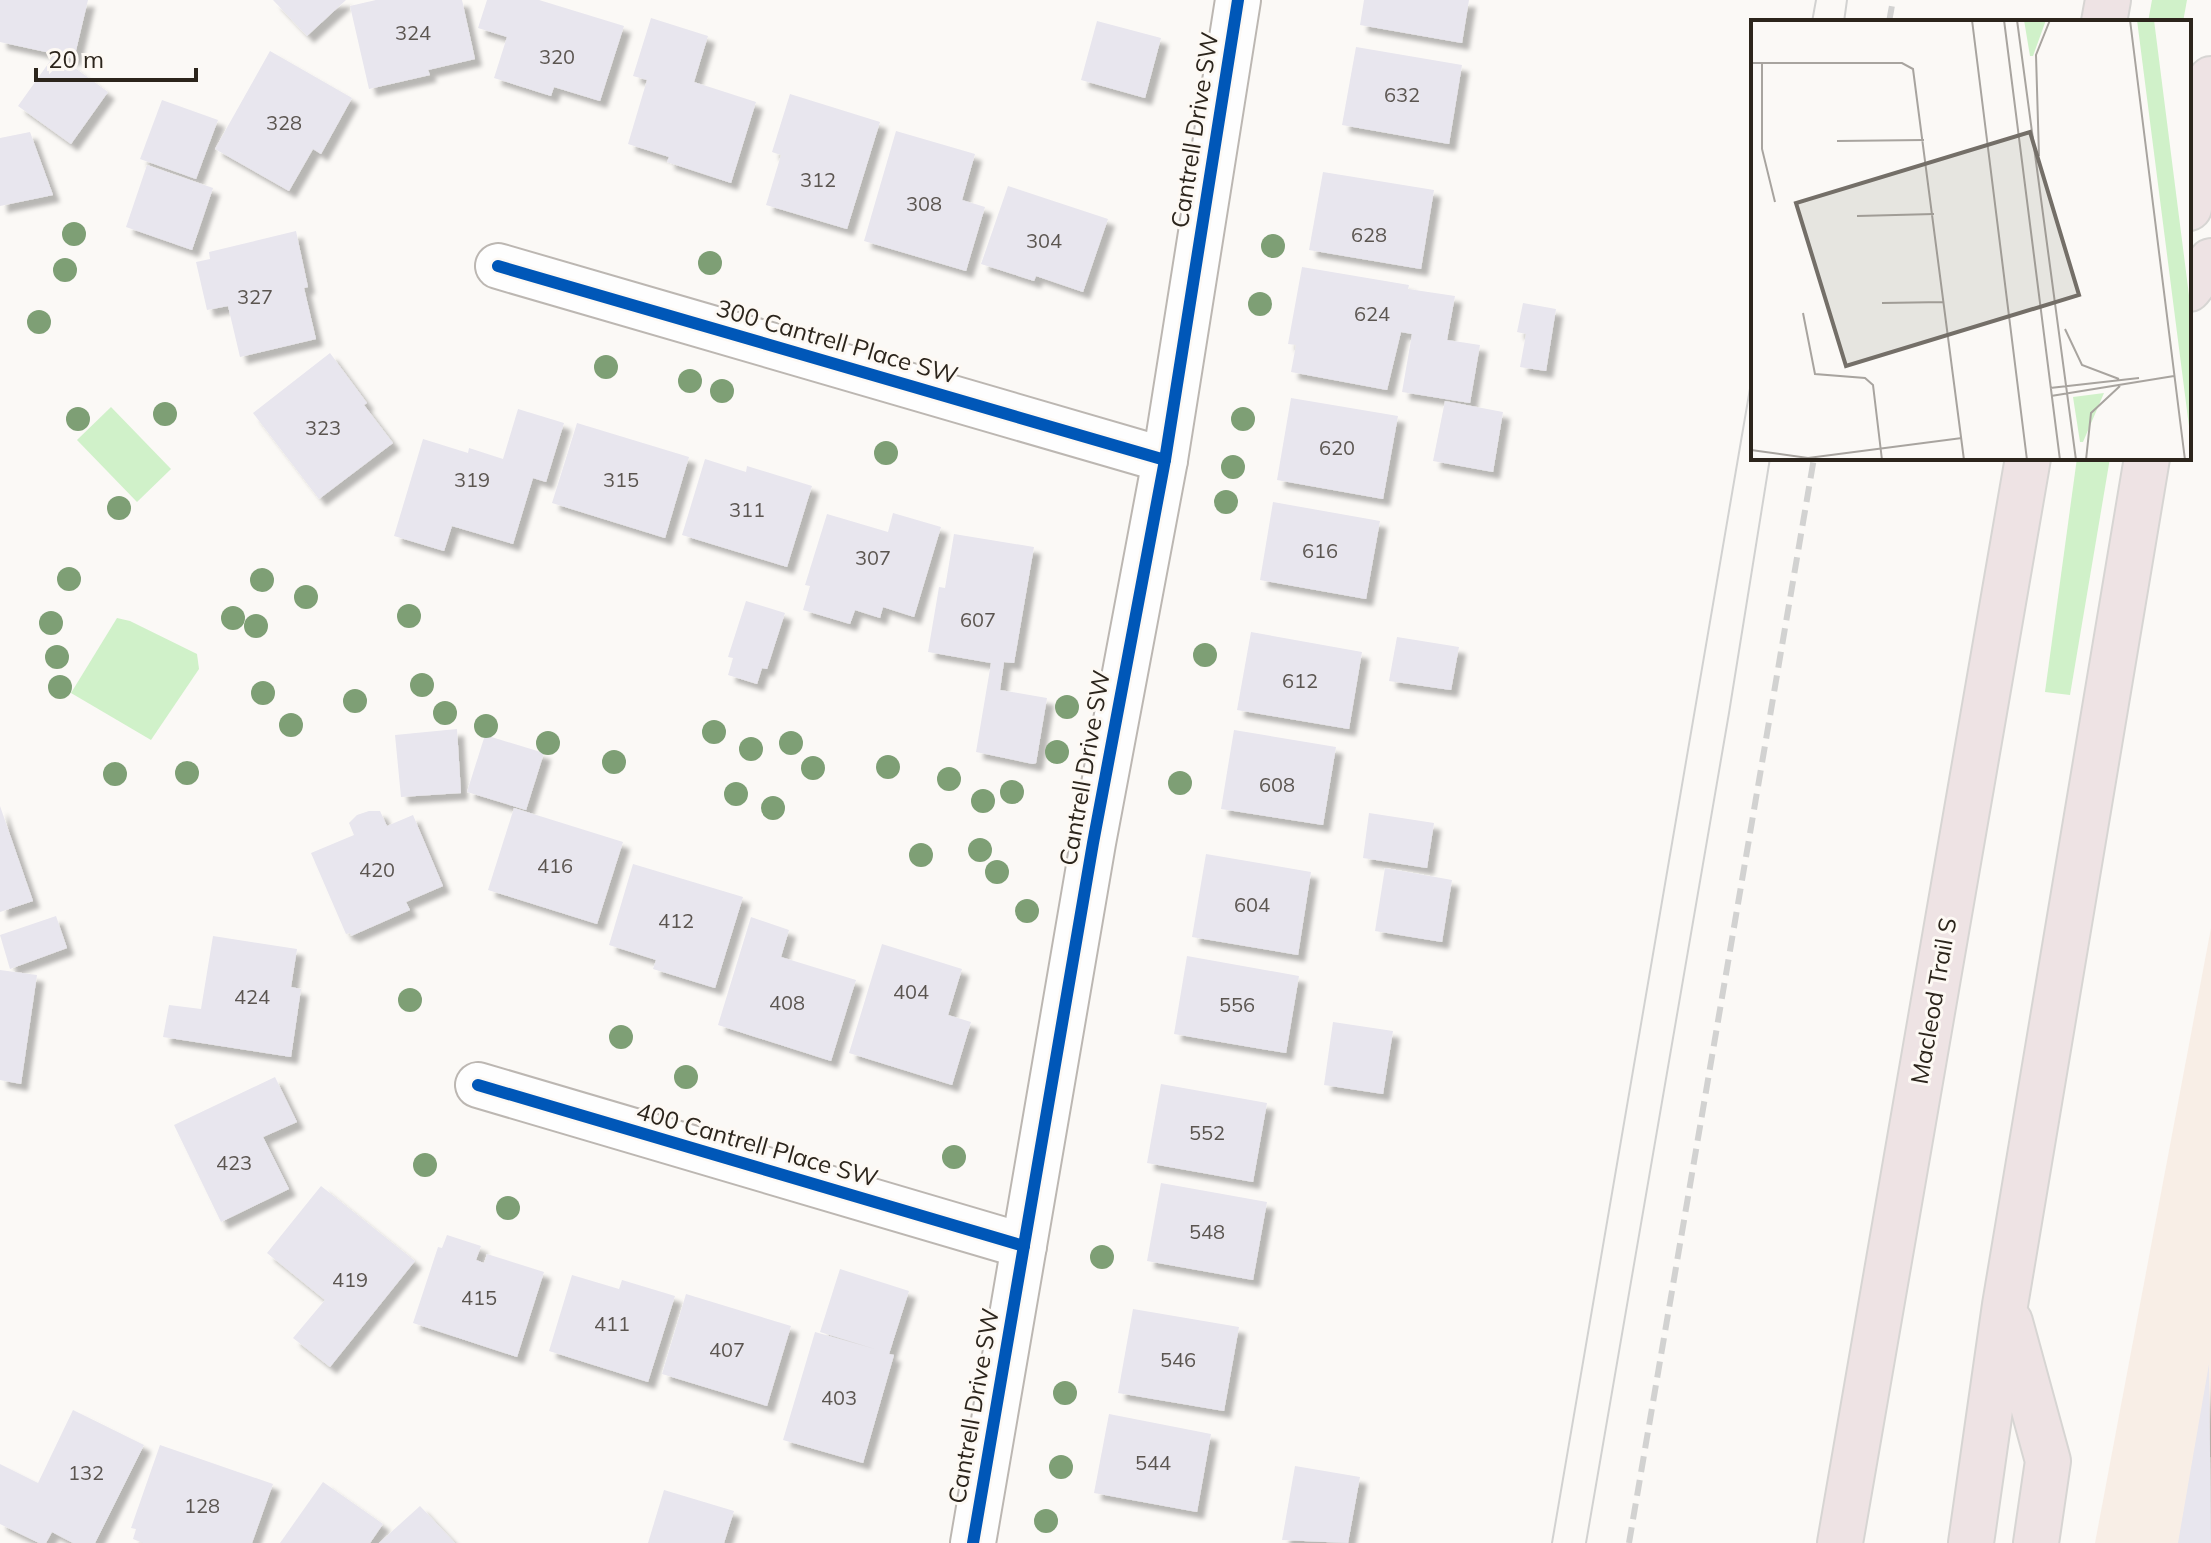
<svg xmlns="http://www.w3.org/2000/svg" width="2211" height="1543" viewBox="0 0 2211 1543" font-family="Mulish,sans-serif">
  <defs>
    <filter id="shadow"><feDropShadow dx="7" dy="7" stdDeviation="2" flood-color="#0004"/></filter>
  </defs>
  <rect width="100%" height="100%" fill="#fbf9f6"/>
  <!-- commercial -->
  <polygon fill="#f8eee6" points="2211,928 2211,1543 2095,1543"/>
  <!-- green -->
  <g fill="#d0f1c9">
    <polygon points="2152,0 2187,0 2183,22 2148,22"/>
    <polygon points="111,407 171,469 137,502 77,440"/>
    <polygon points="2077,458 2110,458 2070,695 2045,692"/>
    <polygon points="117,618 130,621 197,654 199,669 151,740 71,693"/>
  </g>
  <!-- building -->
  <g fill="#e8e6ee" filter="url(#shadow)">
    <polygon points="0,0 88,0 74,59 57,55 108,92 71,144 18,106 55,54 0,42"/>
    <polygon points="273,0 346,0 307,36"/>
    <polygon points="376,0 462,0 475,59 428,70 430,75 369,89 350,6"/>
    <polygon points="487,0 539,0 624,26 600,101 554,87 551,96 494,78 507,37 478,28"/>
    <polygon points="1364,0 1469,0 1462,43 1360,25"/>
    <polygon points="651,18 708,36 694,82 756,102 731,183 667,162 669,157 628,144 647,80 633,76"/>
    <polygon points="1097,21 1161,38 1145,98 1081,80"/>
    <polygon points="1356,47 1462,65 1449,144 1342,125"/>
    <polygon points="270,51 352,98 321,154 313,149 289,191 215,149"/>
    <polygon points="790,94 880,122 847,229 766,205 781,155 772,152"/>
    <polygon points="162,100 218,120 196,179 140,159"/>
    <polygon points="896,131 975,154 962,200 985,207 966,271 864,241"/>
    <polygon points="30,132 53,195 0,206 0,138"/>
    <polygon points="147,165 213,188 192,250 126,227"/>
    <polygon points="1323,172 1434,190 1421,269 1309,250"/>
    <polygon points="1008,186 1108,219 1083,292 1036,276 1034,281 981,264"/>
    <polygon points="296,231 308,287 304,288 316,339 240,357 228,306 207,310 196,262 210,259 209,252"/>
    <polygon points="1302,267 1409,285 1408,289 1455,296 1447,340 1480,345 1470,403 1402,392 1412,334 1401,332 1387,390 1291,372 1296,345 1288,344"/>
    <polygon points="1523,303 1556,309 1546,371 1520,367 1526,334 1517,332"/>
    <polygon points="330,353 367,403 364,405 393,443 319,499 253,413"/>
    <polygon points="1291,398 1398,416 1383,499 1277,480"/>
    <polygon points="1445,401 1503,412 1493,472 1433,461"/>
    <polygon points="518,409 564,423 546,482 533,478 513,544 452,526 444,551 394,536 423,439 468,453 469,448 503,459"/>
    <polygon points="577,423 689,457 665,538 552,503"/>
    <polygon points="705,459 746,472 747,466 812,486 787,567 682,535"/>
    <polygon points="1273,502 1380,521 1366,599 1260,580"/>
    <polygon points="893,513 941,527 914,617 883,607 880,618 855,610 850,624 803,610 810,586 805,585 827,514 888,532"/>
    <polygon points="954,534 1034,547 1014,663 1004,662 1000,690 1047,698 1036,763 1033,764 976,752 991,663 928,652 939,587 945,588"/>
    <polygon points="746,601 785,613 767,669 762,668 757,684 728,675 733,658 728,657"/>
    <polygon points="1251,632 1362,652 1349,729 1237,710"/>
    <polygon points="1397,637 1459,647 1451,690 1389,681"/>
    <polygon points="457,729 461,793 401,797 395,735"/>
    <polygon points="1234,730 1336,747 1323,825 1221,809"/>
    <polygon points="485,735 544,753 526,810 467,792"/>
    <polygon points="0,806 33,901 0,912"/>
    <polygon points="514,808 623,842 597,924 488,890"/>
    <polygon points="369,811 380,811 387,826 413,815 443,886 406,902 410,910 351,936 350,933 346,934 311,853 354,835 349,823 357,815"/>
    <polygon points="1369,813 1434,823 1427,868 1363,858"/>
    <polygon points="1206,854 1311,872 1298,955 1192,937"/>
    <polygon points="633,864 743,897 715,988 653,969 656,960 609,945"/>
    <polygon points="1385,868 1452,880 1442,942 1375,931"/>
    <polygon points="56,916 67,948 10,969 0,935"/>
    <polygon points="751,917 789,930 781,957 856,980 831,1061 718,1025"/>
    <polygon points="213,936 297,949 291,987 301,989 291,1057 163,1037 169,1005 201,1009"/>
    <polygon points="882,944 962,969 948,1015 971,1022 952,1085 849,1053"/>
    <polygon points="1187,956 1299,976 1286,1053 1174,1034"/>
    <polygon points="0,970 37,975 21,1084 0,1080"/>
    <polygon points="1333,1022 1393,1031 1383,1094 1324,1085"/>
    <polygon points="275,1077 297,1122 263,1137 289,1189 221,1222 174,1125"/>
    <polygon points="1161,1084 1267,1103 1253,1182 1147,1163"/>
    <polygon points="1161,1183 1267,1202 1253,1280 1147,1261"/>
    <polygon points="321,1186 415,1261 330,1367 293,1338 325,1300 267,1253"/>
    <polygon points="447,1235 481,1246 476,1260 484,1263 487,1254 544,1272 517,1357 413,1323 438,1247 442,1248"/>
    <polygon points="840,1269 909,1291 889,1354 894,1355 863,1463 783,1440 815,1332 875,1349 820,1332"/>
    <polygon points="572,1275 619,1289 622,1280 675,1296 648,1382 549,1351"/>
    <polygon points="686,1294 791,1326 767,1406 662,1374"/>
    <polygon points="1133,1309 1239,1327 1224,1411 1118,1393"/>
    <polygon points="2209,1364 2211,1543 2178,1543"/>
    <polygon points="73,1410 144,1445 95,1543 73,1543 52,1532 46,1543 39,1543 0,1524 0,1464 38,1483"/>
    <polygon points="1109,1414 1211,1434 1197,1512 1094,1493"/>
    <polygon points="160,1445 273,1484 252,1543 143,1543 133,1539 136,1529 131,1528"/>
    <polygon points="1295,1466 1360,1477 1348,1543 1282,1540"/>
    <polygon points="323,1482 383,1524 370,1543 280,1543"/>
    <polygon points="664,1490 734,1511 724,1543 648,1543"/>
    <polygon points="420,1506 455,1543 379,1543"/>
  </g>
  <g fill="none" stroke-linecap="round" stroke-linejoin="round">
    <!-- minor casing -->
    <g stroke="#bcb7b2" stroke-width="48">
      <g id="minor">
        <polyline points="498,266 1165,460"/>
        <polyline points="478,1085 1024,1246"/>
        <polyline points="973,1543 1093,843 1165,460 1238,0"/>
      </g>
    </g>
    <!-- highway casing -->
    <g stroke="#d7d5d3" stroke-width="48">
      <g id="highway">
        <polyline points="2104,22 2108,0"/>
        <polyline points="2189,208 2211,79"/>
        <polyline points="2189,289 2211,261"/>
        <polyline points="2010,1322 2048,1461 2036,1543"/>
        <polyline points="1840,1543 2028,458"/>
        <polyline points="1971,1543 2005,1305 2147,458"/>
      </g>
    </g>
    <!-- minor -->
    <use href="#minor" stroke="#fefefe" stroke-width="44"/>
    <!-- highway -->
    <use href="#highway" stroke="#eee3e4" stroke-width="44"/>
    <!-- tram -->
    <g stroke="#d2d2d1" stroke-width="2">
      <polyline points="1812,22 1816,0"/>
      <polyline points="1844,22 1847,0"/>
      <polyline points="1552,1543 1753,371"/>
      <polyline points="1586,1543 1729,713 1770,458"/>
    </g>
    <!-- rail -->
    <g stroke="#d2d2d1" stroke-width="6" stroke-dasharray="16 8" stroke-linecap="butt">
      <polyline points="1889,22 1893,0"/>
      <polyline points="1629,1543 1814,458"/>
    </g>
    <!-- cycleway casing -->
    <g stroke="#fdf9f4" stroke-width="17">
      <g id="cycleway">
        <polyline points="498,266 1165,460"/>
        <polyline points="478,1085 1024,1246"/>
        <polyline points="973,1543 1093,843 1165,460 1238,0"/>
      </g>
    </g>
    <!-- cycleway -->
    <use href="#cycleway" stroke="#0057b8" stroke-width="12"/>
  </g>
  <!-- trees -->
  <g fill="#7e9f75">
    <circle cx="74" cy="234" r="12"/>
    <circle cx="1273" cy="246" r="12"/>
    <circle cx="710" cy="263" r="12"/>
    <circle cx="65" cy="270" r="12"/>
    <circle cx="1260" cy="304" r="12"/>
    <circle cx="39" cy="322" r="12"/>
    <circle cx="606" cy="367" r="12"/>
    <circle cx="690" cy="381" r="12"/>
    <circle cx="722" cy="391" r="12"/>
    <circle cx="165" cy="414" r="12"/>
    <circle cx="78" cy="419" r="12"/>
    <circle cx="1243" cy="419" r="12"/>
    <circle cx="886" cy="453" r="12"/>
    <circle cx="1233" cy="467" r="12"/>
    <circle cx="1226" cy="502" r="12"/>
    <circle cx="119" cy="508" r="12"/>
    <circle cx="69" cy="579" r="12"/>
    <circle cx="262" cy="580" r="12"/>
    <circle cx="306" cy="597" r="12"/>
    <circle cx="409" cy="616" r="12"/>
    <circle cx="233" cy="618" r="12"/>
    <circle cx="51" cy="623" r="12"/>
    <circle cx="256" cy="626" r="12"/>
    <circle cx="1205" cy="655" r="12"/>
    <circle cx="57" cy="657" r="12"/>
    <circle cx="422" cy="685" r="12"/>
    <circle cx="60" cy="687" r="12"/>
    <circle cx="263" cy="693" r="12"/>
    <circle cx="355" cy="701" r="12"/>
    <circle cx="1067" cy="707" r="12"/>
    <circle cx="445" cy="713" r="12"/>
    <circle cx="291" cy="725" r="12"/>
    <circle cx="486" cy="726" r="12"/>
    <circle cx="714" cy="732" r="12"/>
    <circle cx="548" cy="743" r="12"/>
    <circle cx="791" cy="743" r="12"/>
    <circle cx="751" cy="749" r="12"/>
    <circle cx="1057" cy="752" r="12"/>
    <circle cx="614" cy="762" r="12"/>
    <circle cx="888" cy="767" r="12"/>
    <circle cx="813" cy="768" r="12"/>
    <circle cx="187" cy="773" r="12"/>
    <circle cx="115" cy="774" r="12"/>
    <circle cx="949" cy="779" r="12"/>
    <circle cx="1180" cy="783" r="12"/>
    <circle cx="1012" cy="792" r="12"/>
    <circle cx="736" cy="794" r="12"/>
    <circle cx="983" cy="801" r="12"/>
    <circle cx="773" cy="808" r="12"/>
    <circle cx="980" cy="850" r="12"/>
    <circle cx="921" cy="855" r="12"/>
    <circle cx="997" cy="872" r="12"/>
    <circle cx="1027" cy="911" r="12"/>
    <circle cx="410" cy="1000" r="12"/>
    <circle cx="621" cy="1037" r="12"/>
    <circle cx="686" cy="1077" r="12"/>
    <circle cx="954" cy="1157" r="12"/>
    <circle cx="425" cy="1165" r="12"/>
    <circle cx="508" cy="1208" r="12"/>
    <circle cx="1102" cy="1257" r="12"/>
    <circle cx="1065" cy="1393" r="12"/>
    <circle cx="1061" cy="1467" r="12"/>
    <circle cx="1046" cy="1521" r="12"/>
  </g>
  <g text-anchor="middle" stroke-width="6" stroke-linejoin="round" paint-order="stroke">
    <!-- number labels -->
    <g font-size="20" fill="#5b5550">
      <text x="413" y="40">324</text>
      <text x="557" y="64">320</text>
      <text x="1402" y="102">632</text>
      <text x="284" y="130">328</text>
      <text x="818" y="187">312</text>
      <text x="924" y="211">308</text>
      <text x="1369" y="242">628</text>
      <text x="1044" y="248">304</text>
      <text x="255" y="304">327</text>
      <text x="1372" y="321">624</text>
      <text x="323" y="435">323</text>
      <text x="1337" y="455">620</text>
      <text x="472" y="487">319</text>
      <text x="621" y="487">315</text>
      <text x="747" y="517">311</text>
      <text x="1320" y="558">616</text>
      <text x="873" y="565">307</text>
      <text x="978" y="627">607</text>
      <text x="1300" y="688">612</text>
      <text x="1277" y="792">608</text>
      <text x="555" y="873">416</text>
      <text x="377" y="877">420</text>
      <text x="1252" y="912">604</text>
      <text x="676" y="928">412</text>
      <text x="911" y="999">404</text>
      <text x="252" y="1004">424</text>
      <text x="787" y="1010">408</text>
      <text x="1237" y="1012">556</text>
      <text x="1207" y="1140">552</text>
      <text x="234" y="1170">423</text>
      <text x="1207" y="1239">548</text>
      <text x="350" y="1287">419</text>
      <text x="479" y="1305">415</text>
      <text x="612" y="1331">411</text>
      <text x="727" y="1357">407</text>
      <text x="1178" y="1367">546</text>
      <text x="839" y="1405">403</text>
      <text x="1153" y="1470">544</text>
      <text x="86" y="1480">132</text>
      <text x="202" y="1513">128</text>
    </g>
    <!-- street labels -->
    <g font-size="24" fill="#2c251c" stroke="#fdf9f4">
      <text transform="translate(1195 130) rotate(-81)" y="8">Cantrell Drive SW</text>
      <text transform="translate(837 342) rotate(16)" y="8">300 Cantrell Place SW</text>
      <text transform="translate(1085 768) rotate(-80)" y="8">Cantrell Drive SW</text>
      <text transform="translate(1934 1001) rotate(-80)" y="8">Macleod Trail S</text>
      <text transform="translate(757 1145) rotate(16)" y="8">400 Cantrell Place SW</text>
      <text transform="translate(974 1406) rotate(-80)" y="8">Cantrell Drive SW</text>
    </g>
  </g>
  <!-- overview -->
  <g transform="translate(1751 20)">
    <rect width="440" height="440" fill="#fbf9f6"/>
    <path d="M273,0h22l-13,36h-3zM386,0h17l37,291v131zM353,373l-21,49h-3l-7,-45z" fill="#d0f1c9"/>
    <path fill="none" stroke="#a8a49f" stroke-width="2" d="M221,0l55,440M253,0l56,440M266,0l59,440M379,0l55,440M0,43h151l11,6 51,391M11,43v86l13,53M86,121l87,-1M288,136l-3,-101 14,-35M106,196l77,-2M131,283l62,-1M52,293l12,61 50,4 8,7 9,75M314,309l17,36 37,14M299,368l89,-10M300,376l123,-20M0,430l57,8 154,-20M335,440l5,-47 29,-27"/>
    <path fill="#746f68" fill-opacity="0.15" stroke="#746f68" stroke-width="4" d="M279,112l49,163 -233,71 -50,-163z"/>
    <rect width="440" height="440" fill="none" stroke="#2c251c" stroke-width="4"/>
  </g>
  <!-- scale -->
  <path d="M36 68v12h160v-12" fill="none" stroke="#2c251c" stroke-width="4"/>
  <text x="48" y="68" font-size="24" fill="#2c251c" stroke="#fdf9f4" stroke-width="6" paint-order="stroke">20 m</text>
</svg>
